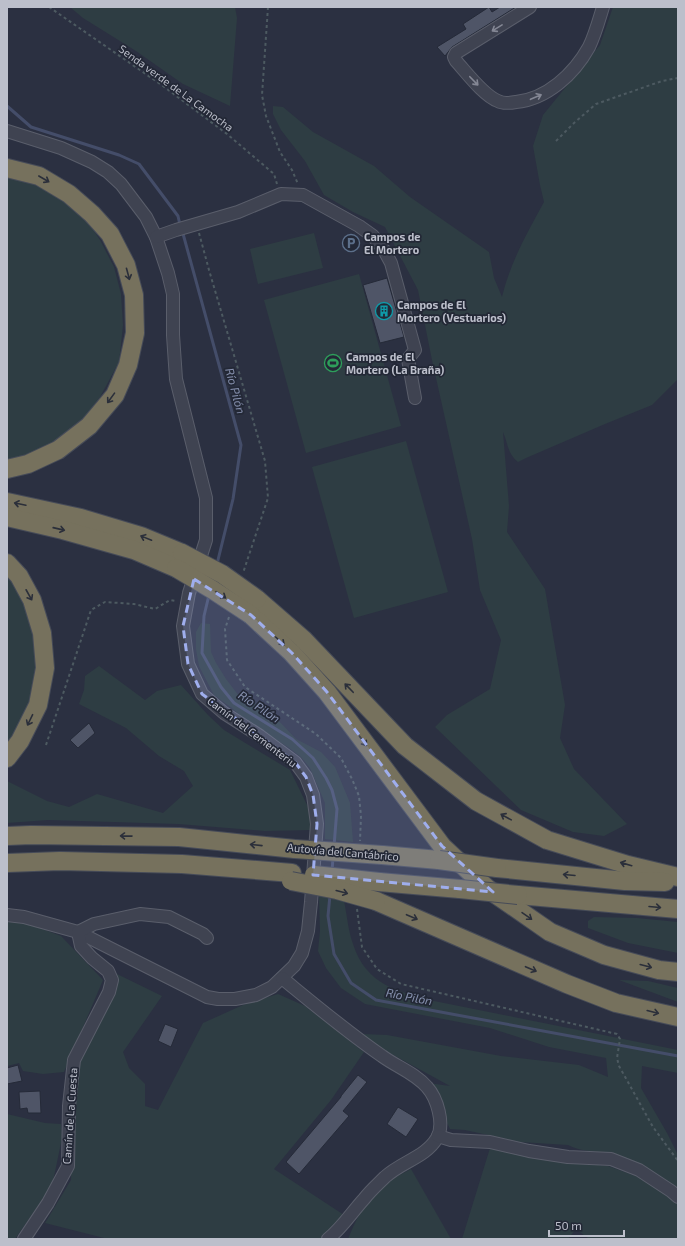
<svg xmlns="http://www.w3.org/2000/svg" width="685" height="1246" viewBox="0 0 685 1246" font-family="'Exo 2',sans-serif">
  <rect width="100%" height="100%" fill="#2b3041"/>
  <!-- green -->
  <g fill="#2e3d43">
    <polygon points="70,7 235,7 237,18 230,106 183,84 136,51 83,18"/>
    <path d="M613,7h65v372l-26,26 -47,19 -79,34 -8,4c-11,-9 -10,-19 -15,-30l6,74 -2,26 38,57 20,116 -5,33 14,31 53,55 -23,12 -31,-4 -52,-22 -86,-83 12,-12 43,-26 11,-49 -21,-50 -8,-51 -40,-179 -14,-70 -33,-63 -32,-15 -29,-17 -19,-34 -24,-31 -8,-16v-8l10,1 30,25 61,34 36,31 79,55 5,26 8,19c8,-34 25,-64 42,-95l-4,-17 -7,-39 10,-31 57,-70z"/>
    <polygon points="7,175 20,177 53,193 83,215 100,240 114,267 121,294 123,325 119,362 100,397 79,424 43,450 7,462"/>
    <polygon points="314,233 323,268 258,284 250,249"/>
    <polygon points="359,274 401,426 306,453 264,300"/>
    <polygon points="406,441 448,592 354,618 312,467"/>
    <polygon points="7,576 13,582 30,615 38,656 35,694 7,746"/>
    <polygon points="201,623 210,624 211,652 216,663 226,679 239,696 251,700 276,718 296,739 321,752 335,767 350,803 353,842 325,839 325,803 310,768 301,757 288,747 249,723 232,708 214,695 199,666 196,649 196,632"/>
    <polygon points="99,666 145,700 157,691 181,685 208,715 224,730 290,770 309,809 312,830 265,831 178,824 48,820 7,823 7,781 47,801 69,807 97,794 163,813 193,786 184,771 159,756 126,728 79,704 84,690 85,676"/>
    <path d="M319,896l25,5c3,14 4,29 9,43 13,41 44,47 81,57l244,49v23l-36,-7 -1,22 26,45 11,22v35c-19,-17 -42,-30 -67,-36 -14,-3 -30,-2 -43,-9l-48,-3 -55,-12 -15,-1 -22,-46 22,3 -86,-47 -2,-5 25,1 114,21 78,9 29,12 -2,-19 -57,-11 -59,-19 -125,-24 -24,-16 -15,-20 -8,-17 2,-20z"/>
    <polygon points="594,917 637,918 678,922 678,953 628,943 588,928 588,921"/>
    <polygon points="7,922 29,924 61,936 103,980 64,1072 43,1074 23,1071 19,1063 7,1066"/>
    <polygon points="117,974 162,996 123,1052 129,1068 145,1084 145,1106 158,1110 203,1023 243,1005 278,994 305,1006 364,1052 331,1100 274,1169 344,1215 326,1235 320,1239 108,1239 45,1223 71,1180 73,1091 81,1058 110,999"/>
    <polygon points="619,980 648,981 678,988 678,1002"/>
    <polygon points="7,1114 45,1123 61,1124 62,1138 52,1186 15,1239 7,1239"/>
    <polygon points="490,1148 542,1159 608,1166 636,1176 662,1190 678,1205 678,1239 589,1239 576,1229 568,1239 462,1239"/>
    <path d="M411,1169l40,70h-103c7,-17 14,-32 26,-46 9,-9 25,-18 37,-24z"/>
  </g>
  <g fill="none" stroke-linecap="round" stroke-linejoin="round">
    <!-- stream -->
    <g stroke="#444d69" stroke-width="3">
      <polyline points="7,106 31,127 119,155 139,164 178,216 180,225"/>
      <polyline points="182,230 241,445 233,499 217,564"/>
      <polyline points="209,595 204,616 202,653 221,687 234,703 292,739 313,758 326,778 332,790 337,809 334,846"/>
      <polyline points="332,872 333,857"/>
      <polyline points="330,895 328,916 334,954 351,983 376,1000 678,1056"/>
    </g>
  </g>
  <!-- building -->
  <g fill="#4f5567" stroke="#252a38">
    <polygon points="489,7 492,12 500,7 516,7 452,47 445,56 437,47 466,29 463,24"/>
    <polygon points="387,278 404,337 380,343 363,285"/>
    <polygon points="89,723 95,733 78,748 70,740"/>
    <polygon points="165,1024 178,1029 171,1047 158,1041"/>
    <polygon points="18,1065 22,1081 7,1084 7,1068"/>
    <polygon points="358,1075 367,1082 343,1111 349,1116 299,1174 286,1162 341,1097 341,1096"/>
    <polygon points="40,1091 41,1113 28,1113 27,1108 20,1109 19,1092"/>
    <polygon points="398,1107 418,1119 406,1137 387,1124"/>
  </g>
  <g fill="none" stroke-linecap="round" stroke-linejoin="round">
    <!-- minor casing -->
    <g stroke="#5a5e6b" stroke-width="14">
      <g id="minor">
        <path d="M530,7l-74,46 -2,4 2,4c10,11 28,35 42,40 5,3 12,2 18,1 31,-3 58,-28 73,-55 6,-12 10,-27 14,-40"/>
        <polyline points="7,131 61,148 92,162 108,172 121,184 146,217 156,237 168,273 173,294 173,335 176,379 206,498 206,540 189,593 183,626 188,664 202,694 224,713 260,736 295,762 306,777 313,795 317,824 311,902 308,931 302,953 294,966 272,987 256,995 235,999 218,999 207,997 78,932 24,917 7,915"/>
        <polyline points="156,237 176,230 238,212 281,194 303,195 359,226 373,236 384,250 391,263 415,350 408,359 415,398"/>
        <path d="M282,978c33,27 65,54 100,78 15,11 33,17 45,31 10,11 18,37 10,51 -11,19 -36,24 -52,39 -7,7 -15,14 -21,22 -12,13 -22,29 -36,40"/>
        <polyline points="438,1136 451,1140 490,1142 529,1151 568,1157 611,1159 639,1170 671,1191 678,1197"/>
        <polyline points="24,1239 48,1203 68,1166 69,1106 74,1060 109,992 112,980 108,971 92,958 81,946 78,932 94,924 140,914 169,917 203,934 207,938"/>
      </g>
    </g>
    <!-- highway casing -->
    <g stroke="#464b58" stroke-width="20">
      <g id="highway">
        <polyline points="7,168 39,176 69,194 92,214 110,234 126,265 134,295 135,333 128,365 115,395 89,426 58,450 28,464 7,469"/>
        <polyline points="7,502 81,518 141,536 182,553"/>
        <polyline points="7,517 63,530 134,550 176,568"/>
        <polyline points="7,563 19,576 32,600 42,633 45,668 38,705 20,741 7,758"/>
        <polyline points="257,599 303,639 405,746 476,801 547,840 628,865 678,877"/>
        <polyline points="251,615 292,653 327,692 442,846 488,889 550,932 604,955 659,970 678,972"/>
        <polyline points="7,836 31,835 179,837 295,849"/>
        <polyline points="382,855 439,860"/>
        <polyline points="7,863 60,861 182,864 292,873"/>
        <polyline points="497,868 625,881 665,882"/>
        <polyline points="379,882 460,889"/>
        <polyline points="518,895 678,909"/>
        <polyline points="376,901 567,984 616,1003 678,1017"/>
      </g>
    </g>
    <!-- path -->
    <g stroke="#4d5a61" stroke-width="2" stroke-dasharray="3 3" stroke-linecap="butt">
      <polyline points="49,7 163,86 227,134 274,174 277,184"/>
      <polyline points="268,7 262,95 266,116 280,152 292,170 298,184"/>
      <polyline points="556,141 574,123 596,104 662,81 678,78"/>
      <polyline points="199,233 209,270 265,461 268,498 243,573"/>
      <polyline points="229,617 225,629 227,660 245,687 316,734 341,758 352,779 359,796 361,816 360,841"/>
      <polyline points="46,745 91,610 105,602 134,604 155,609 170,600 176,601"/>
      <polyline points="357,909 362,947 377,969 401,984 617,1034 620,1039 617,1058 619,1066 653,1127 678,1161"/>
    </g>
    <!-- minor -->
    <use href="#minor" stroke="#3f4351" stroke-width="12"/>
    <!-- highway -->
    <use href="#highway" stroke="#76715d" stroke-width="18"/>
    <!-- highway-bridge casing -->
    <g stroke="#464b58" stroke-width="20" stroke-linecap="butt">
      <g id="highway-bridge">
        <polyline points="182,553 222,574 257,599"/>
        <polyline points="176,568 213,590 251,615"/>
        <polyline points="295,849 382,855"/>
        <polyline points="439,860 497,868"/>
        <polyline points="314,875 379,882"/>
        <polyline points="291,881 337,890 376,901"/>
        <polyline points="460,889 518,895"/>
      </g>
    </g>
    <!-- highway-bridge -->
    <use href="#highway-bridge" stroke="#76715d" stroke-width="18"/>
  </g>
  <!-- one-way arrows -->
  <defs><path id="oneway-shaft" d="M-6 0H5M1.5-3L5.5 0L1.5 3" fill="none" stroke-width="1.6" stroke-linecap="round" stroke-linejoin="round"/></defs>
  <g stroke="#848794">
    <use href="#oneway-shaft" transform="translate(497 28) rotate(148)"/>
    <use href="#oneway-shaft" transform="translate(474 81) rotate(46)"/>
    <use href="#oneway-shaft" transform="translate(536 97) rotate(-23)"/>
  </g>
  <g stroke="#2b2f3a">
    <use href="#oneway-shaft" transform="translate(44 179) rotate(30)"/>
    <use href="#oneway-shaft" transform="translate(128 274) rotate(75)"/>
    <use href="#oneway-shaft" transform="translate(111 398) rotate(126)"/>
    <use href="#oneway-shaft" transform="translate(20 504) rotate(-168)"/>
    <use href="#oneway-shaft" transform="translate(59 529) rotate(13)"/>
    <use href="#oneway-shaft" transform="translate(146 538) rotate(-158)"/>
    <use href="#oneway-shaft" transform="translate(29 595) rotate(61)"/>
    <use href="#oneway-shaft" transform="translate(221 595) rotate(34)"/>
    <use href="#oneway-shaft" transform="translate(280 641) rotate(42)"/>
    <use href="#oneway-shaft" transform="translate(349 688) rotate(-134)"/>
    <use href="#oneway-shaft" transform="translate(30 720) rotate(116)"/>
    <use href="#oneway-shaft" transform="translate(363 741) rotate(53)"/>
    <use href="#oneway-shaft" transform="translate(506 817) rotate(-151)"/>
    <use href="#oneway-shaft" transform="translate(126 836) rotate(-179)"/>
    <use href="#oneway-shaft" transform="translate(256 845) rotate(-174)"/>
    <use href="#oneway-shaft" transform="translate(626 864) rotate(-164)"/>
    <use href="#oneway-shaft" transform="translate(569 875) rotate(-175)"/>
    <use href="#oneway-shaft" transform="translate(342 892) rotate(15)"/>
    <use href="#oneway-shaft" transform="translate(655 907) rotate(5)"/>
    <use href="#oneway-shaft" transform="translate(527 916) rotate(35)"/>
    <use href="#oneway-shaft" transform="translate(412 917) rotate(23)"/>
    <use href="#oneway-shaft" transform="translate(646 966) rotate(15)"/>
    <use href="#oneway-shaft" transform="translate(531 969) rotate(23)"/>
    <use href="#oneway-shaft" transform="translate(653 1012) rotate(14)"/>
  </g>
  <!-- marked area -->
  <path fill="#9faeed" fill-opacity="0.2" stroke="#9faeed" stroke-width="3" stroke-dasharray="8 5" stroke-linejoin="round" d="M194,579l57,36 41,38 35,39 115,154 51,46 -180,-17 4,-51 -4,-29 -7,-18 -11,-15 -93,-68 -14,-30 -5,-38z"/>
  <!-- icons -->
  <defs>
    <g id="parking-ring" transform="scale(0.9)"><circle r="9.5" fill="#232836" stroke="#5c6f8a" stroke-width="1.5"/><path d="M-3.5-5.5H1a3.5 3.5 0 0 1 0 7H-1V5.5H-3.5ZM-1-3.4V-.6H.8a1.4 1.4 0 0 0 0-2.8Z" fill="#5c6f8a"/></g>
    <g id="building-ring" transform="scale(0.9)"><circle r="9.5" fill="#232836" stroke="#0f9aa8" stroke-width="1.5"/><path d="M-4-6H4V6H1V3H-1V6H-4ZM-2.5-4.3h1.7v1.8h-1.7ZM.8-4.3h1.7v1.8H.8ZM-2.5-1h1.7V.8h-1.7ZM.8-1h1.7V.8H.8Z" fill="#0f9aa8"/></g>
    <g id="stadium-ring" transform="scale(0.9)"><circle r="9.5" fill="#232836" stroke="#2e9e5b" stroke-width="1.5"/><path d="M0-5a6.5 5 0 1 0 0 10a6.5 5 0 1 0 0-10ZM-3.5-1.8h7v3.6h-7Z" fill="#2e9e5b"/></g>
  </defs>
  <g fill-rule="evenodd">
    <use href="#parking-ring" x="351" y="243"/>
    <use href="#building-ring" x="384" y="311"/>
    <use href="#stadium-ring" x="333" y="363"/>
  </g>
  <g text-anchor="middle" stroke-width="3.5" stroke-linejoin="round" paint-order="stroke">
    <!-- street labels -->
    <g font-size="11" fill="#bcbfcb" stroke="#232836">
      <text transform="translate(176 88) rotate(36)" y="4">Senda verde de La Camocha</text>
      <text transform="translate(252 732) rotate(37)" y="4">Camín del Cementeriu</text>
      <text transform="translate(343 852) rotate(5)" y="4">Autovía del Cantábrico</text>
      <text transform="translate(70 1116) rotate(-86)" y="4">Camín de La Cuesta</text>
    </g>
    <!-- poi labels -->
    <g font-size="11" font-weight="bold" fill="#bcbfcb" stroke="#232836" text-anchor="start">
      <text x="364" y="241">Campos de<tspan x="364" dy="13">El Mortero</tspan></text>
      <text x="397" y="309">Campos de El<tspan x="397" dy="13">Mortero (Vestuarios)</tspan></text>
      <text x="346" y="361">Campos de El<tspan x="346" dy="13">Mortero (La Braña)</tspan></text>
    </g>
    <!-- water labels -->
    <g font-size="12" font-style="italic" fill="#8690ae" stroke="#232836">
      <text transform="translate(235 391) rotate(75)" y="4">Río Pilón</text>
      <text transform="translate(259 707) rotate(34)" y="4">Río Pilón</text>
      <text transform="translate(409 997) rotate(11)" y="4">Río Pilón</text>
    </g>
  </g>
  <!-- border -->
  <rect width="685" height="1246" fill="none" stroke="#bcbfcb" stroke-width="16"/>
  <!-- scale -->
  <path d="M549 1230v6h75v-6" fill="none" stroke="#bcbfcb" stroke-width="2"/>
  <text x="555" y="1230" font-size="12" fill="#bcbfcb" stroke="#232836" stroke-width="3" paint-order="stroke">50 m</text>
</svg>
